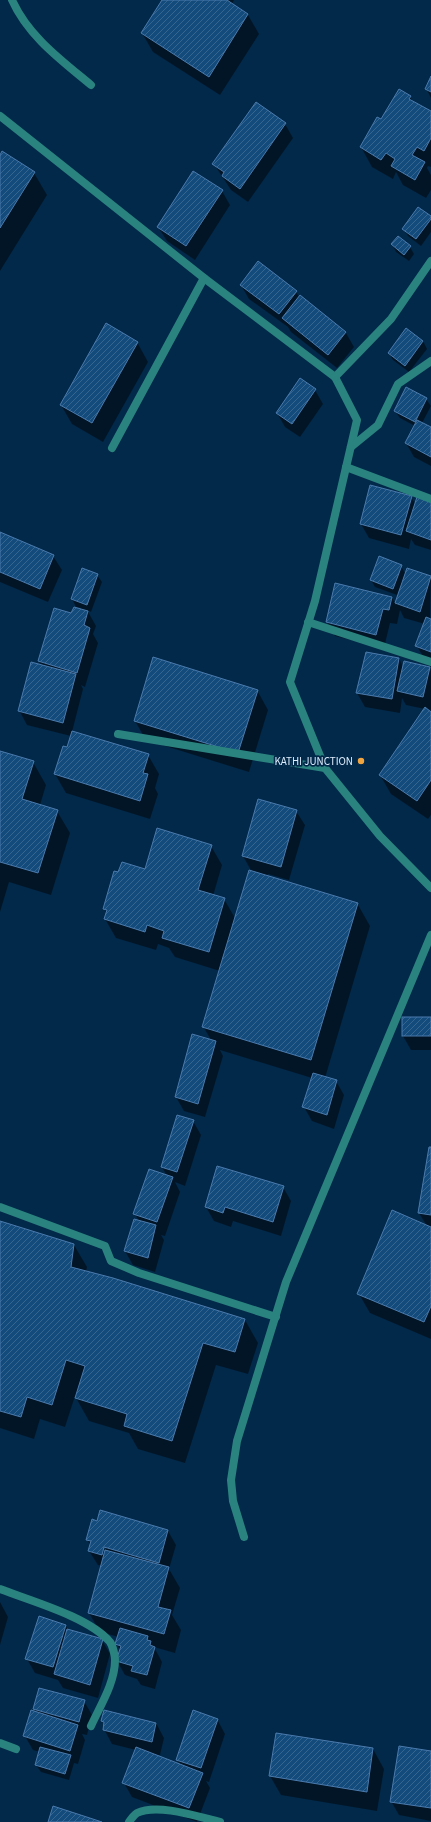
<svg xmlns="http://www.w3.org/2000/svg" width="431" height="1822" viewBox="0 0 431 1822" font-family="'Source Sans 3',sans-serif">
  <defs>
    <pattern id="building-hatch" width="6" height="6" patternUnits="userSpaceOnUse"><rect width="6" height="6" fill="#144b7d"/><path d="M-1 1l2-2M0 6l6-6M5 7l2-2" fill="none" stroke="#366590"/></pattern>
  </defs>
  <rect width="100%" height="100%" fill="#02294a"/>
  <!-- shadow -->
  <g fill="#0007" fill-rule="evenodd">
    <polygon points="161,0 234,0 232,4 248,15 259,34 220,95 153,52 142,33 162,2"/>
    <polygon points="431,78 431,98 426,88"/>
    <polygon points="410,97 413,102 431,112 431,167 428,166 427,168 431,175 431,190 426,198 403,185 396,172 393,179 372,167 361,147 381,121"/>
    <polygon points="285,124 293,138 248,202 231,190 214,164"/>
    <polygon points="0,157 34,173 47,195 0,271"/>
    <polygon points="222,191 230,205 195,260 167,241 158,227"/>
    <polygon points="431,217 431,232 421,246 408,236 404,229"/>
    <polygon points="392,244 410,247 414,254 409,261 396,252"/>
    <polygon points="241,285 296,292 299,297 346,333 354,347 337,368 291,332 288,327 249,299"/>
    <polygon points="423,341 427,349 409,372 393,360 389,353"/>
    <polygon points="137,342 148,362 103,442 72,424 61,405"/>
    <polygon points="315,390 323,404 300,437 285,427 277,413"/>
    <polygon points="426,399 431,406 422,423 431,428 431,466 414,457 406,443 415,426 400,418 395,411"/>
    <polygon points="411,497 416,505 431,503 431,550 415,545 411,539 409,549 369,538 361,524"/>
    <polygon points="0,533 53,556 62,570 48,602 0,582"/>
    <polygon points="401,566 406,575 408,569 431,577 430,620 431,620 431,662 425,660 417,646 425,624 404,618 400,610 397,624 390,623 384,648 335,636 327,622 336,585 392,598 396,605 402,588 400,587 397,595 375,587 371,580"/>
    <polygon points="97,575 102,582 91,612 87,610 96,626 93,634 98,643 85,687 81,685 83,689 72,732 148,755 159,774 155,788 158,794 150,819 66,793 55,774 71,736 27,725 19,710 42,666 39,661 72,615 80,610 81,608 76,607 72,599"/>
    <polygon points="399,658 403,667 429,668 431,671 431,710 426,709 431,713 431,815 428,819 391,794 380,775 425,709 406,705 402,698 400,713 365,707 357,693"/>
    <polygon points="257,690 268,710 249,772 146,740 135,721"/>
    <polygon points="0,752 33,762 46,785 40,805 57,811 70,833 51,895 9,882 0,912"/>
    <polygon points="296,811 305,825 289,880 268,874 267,876 357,903 370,926 325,1078 336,1081 344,1095 334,1129 312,1121 304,1107 312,1078 220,1050 223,1056 205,1117 184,1111 176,1097 211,1040 203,1026 220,971 175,957 169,948 158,944 156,950 116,938 105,919 107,914 104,908 145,870 211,846 222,865 213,896 224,899 235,918 252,872 243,856"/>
    <polygon points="403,1018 431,1018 431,1050 411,1050 403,1036"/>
    <polygon points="193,1121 201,1135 185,1186 175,1182 180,1192 165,1236 161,1235 164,1240 155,1272 133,1265 125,1251 139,1221 135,1214 167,1176 162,1167"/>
    <polygon points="430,1148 431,1148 431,1339 370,1313 359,1294 427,1226 419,1213"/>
    <polygon points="283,1187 291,1201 281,1236 233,1221 231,1227 214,1221 206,1207"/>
    <polygon points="0,1222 74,1245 87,1267 86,1272 245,1320 258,1343 248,1374 216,1365 185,1463 138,1449 129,1433 89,1421 75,1396 65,1427 40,1419 34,1439 0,1428"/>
    <path d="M101,1511l67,20 8,14 -7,24 11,19 -8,27 9,15 -6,23 -21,-6 8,15 -7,27 -14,-4 -4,-6 -12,-4 -8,-14 3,-11 -3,-6 2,-7 -19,-5 -11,-19 13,-47 -4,-1 -9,-14 2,-5 -4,-7 11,-17zM102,1542l5,9h-2l-4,-8z"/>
    <polygon points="0,1602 8,1617 0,1645"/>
    <polygon points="66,1626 68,1630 102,1640 110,1654 98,1698 63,1688 58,1680 35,1673 27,1659"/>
    <polygon points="84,1701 92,1715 87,1735 82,1734 85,1740 78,1764 74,1763 69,1780 41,1772 36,1765 40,1752 33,1750 25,1736 36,1713 34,1709"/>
    <polygon points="217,1719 225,1734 209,1782 206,1781 210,1788 197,1822 132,1797 124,1783 136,1750 112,1744 104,1729 105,1725 102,1721 156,1723 164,1738 160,1755 153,1755 181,1765 177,1760"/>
    <polygon points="277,1735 373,1749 384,1769 377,1811 281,1795 270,1776"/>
    <polygon points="431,1752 431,1821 399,1815 391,1801"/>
  </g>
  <!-- building -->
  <g fill="url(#building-hatch)" stroke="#4b7bad">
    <polygon points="162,0 227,0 248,14 209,77 141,33"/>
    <polygon points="431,76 431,92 425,89"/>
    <polygon points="399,89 411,96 409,99 431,111 431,138 424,151 417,147 412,155 425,162 415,180 391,166 395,159 386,153 381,160 360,147 377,117 381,119"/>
    <polygon points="256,102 286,123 240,189 222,176 224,172 212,164"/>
    <polygon points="2,151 35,172 0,228 0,155"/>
    <polygon points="193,171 223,190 186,246 157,227"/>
    <polygon points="418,207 431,216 431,219 416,239 402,229"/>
    <polygon points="398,236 411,246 404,255 391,244"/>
    <polygon points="258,261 297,291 279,314 240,285"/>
    <polygon points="300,295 346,332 328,355 282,318"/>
    <polygon points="106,323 138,342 92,423 60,405"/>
    <polygon points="406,328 423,341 405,366 388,353"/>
    <polygon points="300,378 316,389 292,424 276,413"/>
    <polygon points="406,387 427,398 415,422 394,411"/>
    <polygon points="417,420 431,427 431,457 405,443"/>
    <polygon points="370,485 412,496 401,535 360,524"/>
    <polygon points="417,497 431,502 431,540 406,531"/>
    <polygon points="0,532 54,555 40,589 0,572"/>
    <polygon points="379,556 402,565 393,589 370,580"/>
    <polygon points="82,568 98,574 87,605 71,599"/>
    <polygon points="407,568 431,576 420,612 395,603"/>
    <polygon points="335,583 392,597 389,610 383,609 376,635 326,622"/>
    <polygon points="74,607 88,611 84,625 90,628 77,673 38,661 54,608 71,613"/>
    <polygon points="426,617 431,619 431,652 415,646"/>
    <polygon points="366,652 399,658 392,699 356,693"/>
    <polygon points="153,657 258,690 238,753 134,721"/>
    <polygon points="404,661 430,667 423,697 397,691"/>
    <polygon points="31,662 76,674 63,723 18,711"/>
    <polygon points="425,707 431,712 431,780 417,801 379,775"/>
    <polygon points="72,731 149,754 143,773 148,774 140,801 54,774 63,746 67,747"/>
    <polygon points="0,751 34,761 22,799 58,810 38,873 0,862"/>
    <polygon points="258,799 297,810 281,867 242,856"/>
    <polygon points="157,828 212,845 198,890 225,898 209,952 162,938 164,931 147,925 145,932 104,919 107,910 103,909 114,871 118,872 122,862 145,869"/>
    <polygon points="249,870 358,903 311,1060 202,1027"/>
    <rect x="402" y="1017" width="29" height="19"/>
    <polygon points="192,1034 216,1041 198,1104 175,1097"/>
    <polygon points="313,1073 337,1080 327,1115 302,1107"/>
    <polygon points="177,1115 194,1120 177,1172 161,1167"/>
    <polygon points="429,1147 431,1147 431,1215 418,1213"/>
    <polygon points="217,1166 284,1186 273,1222 225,1207 223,1213 205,1207"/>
    <polygon points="149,1169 173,1177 157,1222 133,1214"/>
    <polygon points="392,1210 431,1227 431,1306 424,1322 357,1294"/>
    <polygon points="134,1219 156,1225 148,1258 124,1251"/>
    <polygon points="0,1221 74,1244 71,1267 113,1278 245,1319 235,1352 203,1343 172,1441 124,1426 127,1414 75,1398 85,1366 66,1360 52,1405 27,1397 21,1417 0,1411"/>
    <polygon points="100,1510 168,1530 159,1563 104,1547 102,1555 88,1551 91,1541 86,1540 92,1519 97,1521"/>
    <polygon points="105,1550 169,1567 158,1607 171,1610 164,1634 88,1613"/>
    <polygon points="39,1616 66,1625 53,1667 25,1659"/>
    <polygon points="120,1628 148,1636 147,1640 151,1641 150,1645 155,1647 147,1675 131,1671 133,1666 116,1661 121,1646 115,1644"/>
    <polygon points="67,1629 103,1639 90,1685 54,1674"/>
    <polygon points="39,1688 85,1700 79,1722 33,1709"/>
    <polygon points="31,1710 78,1725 70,1751 23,1736"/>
    <polygon points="104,1710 156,1723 152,1742 103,1730 104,1722 101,1721"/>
    <polygon points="193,1710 218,1719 201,1768 176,1760"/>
    <polygon points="276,1733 373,1748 367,1792 269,1776"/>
    <polygon points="399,1746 431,1751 431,1808 390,1802"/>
    <polygon points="40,1747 71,1755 65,1774 35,1765"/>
    <polygon points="136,1747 203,1773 189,1808 122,1783"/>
    <polygon points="53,1806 102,1822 48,1822"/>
  </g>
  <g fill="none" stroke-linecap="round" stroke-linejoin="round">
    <!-- lane -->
    <g stroke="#2b837f" stroke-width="8">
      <path d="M12,0c16,36 49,60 79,85"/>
      <polyline points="0,1207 105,1246 111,1261 139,1273 276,1317"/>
    </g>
    <!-- street -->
    <g stroke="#2b837f" stroke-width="8">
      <polyline points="0,116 204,278 335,377 357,420 315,601 290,682 325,768 380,836 431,888"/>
      <polyline points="335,377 391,319 431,261"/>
      <polyline points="351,447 378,425 398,384 431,361"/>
      <polyline points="112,448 204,278"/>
      <polyline points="346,467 431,499"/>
      <polyline points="308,622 431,662"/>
      <polyline points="118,734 325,768"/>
      <polyline points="244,1537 233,1501 231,1480 237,1441 286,1282 431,935"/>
      <path d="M0,1589c31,12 89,28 110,53 3,4 5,14 5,18 0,23 -15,46 -24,66"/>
      <polyline points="0,1743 16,1749"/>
      <path d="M129,1822c2,-3 5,-7 8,-9 21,-10 62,4 83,9"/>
    </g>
  </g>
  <!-- markers -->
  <circle fill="#f1a540" stroke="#02294a" stroke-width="1.5" cx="361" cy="761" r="4"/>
  <g text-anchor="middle" stroke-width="3.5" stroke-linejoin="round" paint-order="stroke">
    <!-- poi labels -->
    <g font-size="11" fill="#ddecfd" stroke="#02294a" text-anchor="end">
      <text x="353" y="765">KATHI JUNCTION</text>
    </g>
  </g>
</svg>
